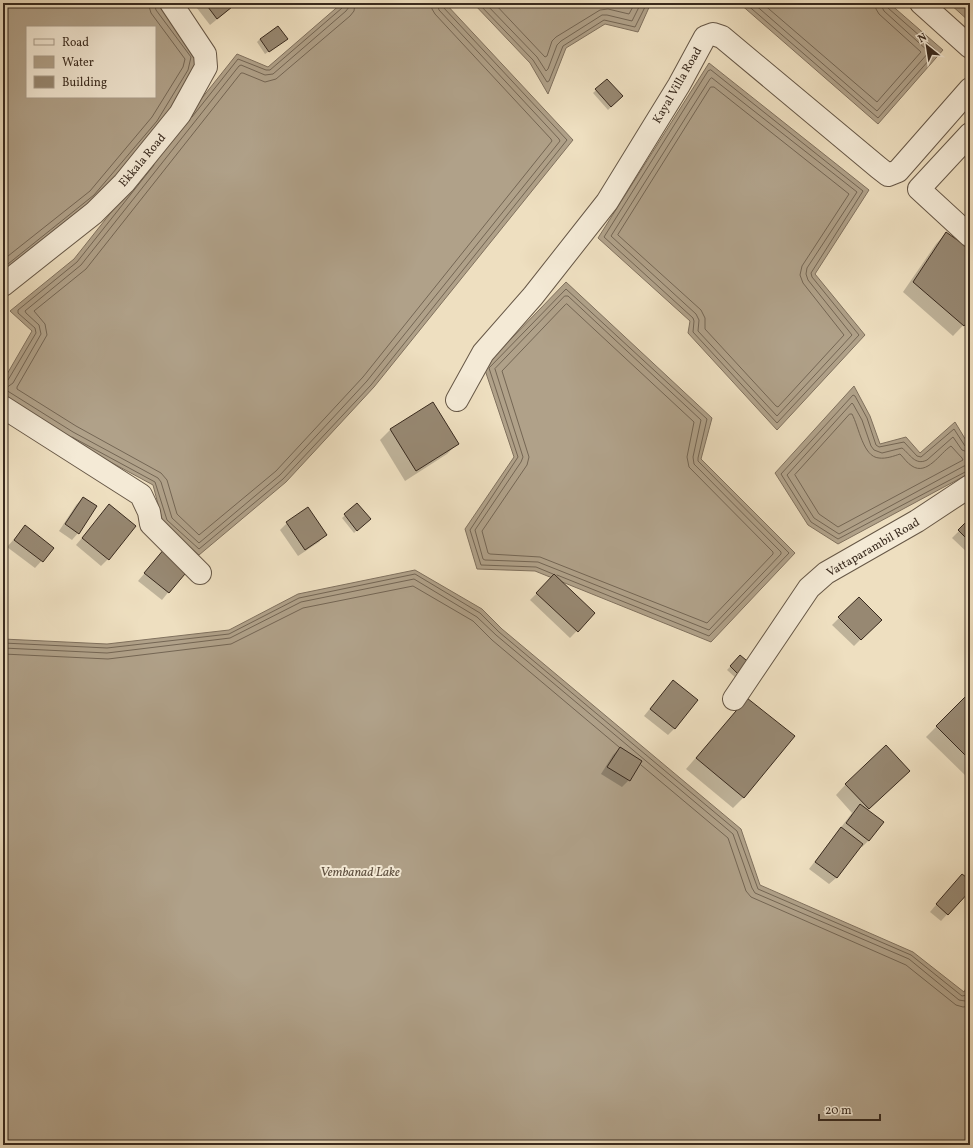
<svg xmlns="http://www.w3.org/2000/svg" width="973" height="1148" viewBox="0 0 973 1148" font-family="Vollkorn,serif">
  <rect width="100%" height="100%" fill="#eedfc0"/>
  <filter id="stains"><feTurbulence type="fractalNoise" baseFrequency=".005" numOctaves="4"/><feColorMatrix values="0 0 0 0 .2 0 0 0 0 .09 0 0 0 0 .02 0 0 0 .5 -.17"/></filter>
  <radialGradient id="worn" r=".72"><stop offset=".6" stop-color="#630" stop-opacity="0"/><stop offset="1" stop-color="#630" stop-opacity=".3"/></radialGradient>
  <!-- water -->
  <g fill="#b0a189" stroke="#80715e" fill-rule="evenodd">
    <path d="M3,3h159l39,53 -36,70 -65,75 -97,78zM27,27h128v70h-128z"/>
    <polygon points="342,3 445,3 573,140 374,387 286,482 199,555 163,523 153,485 68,439 3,399 3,381 32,331 10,311 74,259 237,54 268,67"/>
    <polygon points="473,3 651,3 638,32 605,24 566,48 548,94 530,63"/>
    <polygon points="739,3 889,3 943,50 878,124"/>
    <polygon points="949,3 970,3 970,22"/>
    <polygon points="709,63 869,190 815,274 865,335 777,430 688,333 690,321 598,238"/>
    <polygon points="566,282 712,418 701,459 795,553 711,642 535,571 477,569 465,529 514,457 484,367"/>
    <polygon points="854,386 870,416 880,444 906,437 920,453 955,422 970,447 970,473 838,544 808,525 775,473"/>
    <polygon points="415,570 482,609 502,629 741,829 760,885 913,952 964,992 970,981 970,1145 3,1145 3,639 107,644 229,630 298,594"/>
  </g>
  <!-- shadow -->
  <g fill="#0003">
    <polygon points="193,3 237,3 210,25"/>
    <polygon points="260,39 283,42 265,54 257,42"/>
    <polygon points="607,80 622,96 608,110 593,93"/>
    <polygon points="946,233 970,250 970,318 953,336 903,292 936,244"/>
    <polygon points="432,404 457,444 447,454 405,481 380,440 390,430"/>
    <polygon points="83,498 78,533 72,540 59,531 76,505"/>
    <polygon points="357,505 366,522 354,533 342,518"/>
    <polygon points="109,506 108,559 101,566 76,545"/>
    <polygon points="970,520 970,555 952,538"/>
    <polygon points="287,523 325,535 319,542 298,556 280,530"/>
    <polygon points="25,527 53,548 35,568 7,547"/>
    <polygon points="165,549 188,568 162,600 138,581"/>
    <polygon points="554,576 594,613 570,638 530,600"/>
    <polygon points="859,598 880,620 854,646 832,625"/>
    <polygon points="740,656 750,665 737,679 727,670"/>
    <polygon points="666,689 675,728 668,735 644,716"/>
    <polygon points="966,697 970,701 970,780 926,737"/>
    <polygon points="747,699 793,736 743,798 733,808 686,769"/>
    <polygon points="620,748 629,780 622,787 601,774 613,755"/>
    <polygon points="899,781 867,811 869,840 862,847 860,845 836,878 829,884 809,869 852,813 836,795 846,784"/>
    <polygon points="955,882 970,882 970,889 941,921 930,912"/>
  </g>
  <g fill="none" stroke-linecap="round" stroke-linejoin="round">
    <!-- shore -->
    <g stroke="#746654" stroke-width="1">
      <polyline points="349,3 349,7 346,11 273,74 265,75 241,65 239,66 81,265 25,311 26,313 39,325 41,334 13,383 6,388 6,390 73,432 158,478 161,482 172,518 199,543 280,475 367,381 560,141 559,139 439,10 437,3"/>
      <polyline points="355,3 354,11 350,16 276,79 265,82 243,73 241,73 86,269 34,311 45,324 47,335 17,387 17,389 76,426 161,473 167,480 177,514 199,535 276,471 363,377 552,141 551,139 435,14 432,9 431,3"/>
      <polyline points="478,3 533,60 547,82 549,81 563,46 604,20 635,27 647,3"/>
      <polyline points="485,3 537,57 546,71 548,69 557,45 561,41 602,15 607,15 632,21 641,3"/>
      <polyline points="494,3 545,57 547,56 552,41 556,37 600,10 608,9 629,14 635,3"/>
      <polyline points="745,3 878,118 937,51 888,8 886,3"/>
      <polyline points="753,3 877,111 929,52 884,11 882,7 881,3"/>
      <polyline points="762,3 877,102 921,52 879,14 876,9 875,3"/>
      <polygon points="711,70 863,191 811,273 812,277 859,335 777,423 693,332 694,321 693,318 604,237 708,71"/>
      <polygon points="712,78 857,192 807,268 806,274 808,280 852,335 777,416 698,331 699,320 696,314 611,236 710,79"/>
      <polygon points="711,87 714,87 849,194 802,266 800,275 803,283 844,335 778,407 776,406 705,329 705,318 701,310 618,235"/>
      <polyline points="192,117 238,59 266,70 270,70 342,8 344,3"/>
      <polyline points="3,260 90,191 152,117 183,67 185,59 151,13 148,3"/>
      <polyline points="3,268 94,195 157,121 188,70 191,57 156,10 154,3"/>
      <polygon points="565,296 568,296 701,420 693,457 694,464 781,552 781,554 709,630 538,562 485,560 483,559 475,530 521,462 523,457 495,369"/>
      <polygon points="567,304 694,422 687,457 689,467 773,552 773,554 707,623 540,557 490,554 488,553 482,531 527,465 529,457 502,371 565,305"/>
      <polyline points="3,383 8,380 36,333 35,328 18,313 18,310 77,262 154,165"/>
      <path d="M850,414h2c7,13 11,43 27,44 7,1 15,-2 21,-4 4,4 7,9 12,12 15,10 28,-13 39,-20l11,12 1,2 -125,67 -19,-13 -24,-39z"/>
      <polyline points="72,437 155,482 167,520 199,549 283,479 371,385 567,140 443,7 442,3"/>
      <polyline points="970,448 965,446 954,429 921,457 917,456 904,442 879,447 876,445 867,418 855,396 853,395 781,474 811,522 838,539 967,471 970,470"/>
      <path d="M970,453l-8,-3 -9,-13 -26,23c-12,6 -17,-6 -25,-12l-20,5 -8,-3 -3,-4 -9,-26 -9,-16 -1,-1 -65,72 27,43 25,16 125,-68 6,-1"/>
      <polyline points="553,574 536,567 481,565 470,530 518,457 489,368 566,289 707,419 698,458 698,461 789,553 709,636 557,575"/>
      <polyline points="3,643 107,648 229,634 299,598 415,574 480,613 499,632 737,831 758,889 911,955 962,996 967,995 970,990"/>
      <polyline points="3,648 107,653 230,638 301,602 414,579 477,617 496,635 733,834 752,888 755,893 909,959 959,1000 965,1001 970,999"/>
      <polyline points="3,654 108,659 231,644 303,608 413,586 473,621 492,640 619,747"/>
      <polyline points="641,765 728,838 746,891 751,897 906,965 956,1005 963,1007 970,1006"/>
    </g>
  </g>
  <!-- building -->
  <g fill="#978872" stroke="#392a1e">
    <polygon points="205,3 237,3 217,19"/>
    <polygon points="278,26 288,39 269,52 260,39"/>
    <polygon points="607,79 623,96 611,107 595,89"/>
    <polygon points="946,232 970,249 970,319 964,326 913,282"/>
    <polygon points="433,402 459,444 416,471 390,429"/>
    <polygon points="83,497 97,506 79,534 65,524"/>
    <polygon points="357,503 371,519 357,531 344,514"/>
    <polygon points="109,504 136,526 109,560 82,538"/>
    <polygon points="308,507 327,535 305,550 286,522"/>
    <polygon points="970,518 970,542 958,530"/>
    <polygon points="25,525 54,548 43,562 14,540"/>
    <polygon points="165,548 190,568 169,593 144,573"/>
    <polygon points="554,574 595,613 578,632 536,593"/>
    <polygon points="859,597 882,620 861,640 838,617"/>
    <polygon points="740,655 752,665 741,677 730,666"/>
    <polygon points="673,680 698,700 675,729 650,709"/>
    <polygon points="966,696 970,700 970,760 936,726"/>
    <polygon points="747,698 795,736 744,798 696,758"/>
    <polygon points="886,745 910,771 869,809 845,784"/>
    <polygon points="620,747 642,761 630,781 607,767"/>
    <polygon points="860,804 884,822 869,841 846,823"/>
    <polygon points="841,827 863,844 837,878 815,862"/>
    <polygon points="962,874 970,880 970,891 948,915 936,904"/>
  </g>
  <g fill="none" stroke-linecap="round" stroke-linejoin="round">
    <!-- minor casing -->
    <g stroke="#665746" stroke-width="24">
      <g id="minor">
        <polyline points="921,3 970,47"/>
        <polyline points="970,134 919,189 970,236"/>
        <polyline points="3,285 94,213 124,183 180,114 206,67 205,54 171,3"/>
        <polyline points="457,400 483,353 533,296 607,202 679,85 705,37 713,34 722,37 879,168 888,175 898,171 970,89"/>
        <polyline points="3,407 141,495 149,512 151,524 200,573"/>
        <polyline points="734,699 809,588 826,573 917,521 970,486"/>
      </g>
    </g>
    <!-- minor -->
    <use href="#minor" stroke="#f4ead6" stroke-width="22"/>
  </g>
  <g text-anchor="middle" stroke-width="4" stroke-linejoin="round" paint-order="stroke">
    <!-- street labels -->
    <g font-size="12" fill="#392a1e" stroke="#f4ead6">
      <text transform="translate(677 85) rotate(-60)" y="4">Kayal Villa Road</text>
      <text transform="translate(142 160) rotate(-50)" y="4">Ekkala Road</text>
      <text transform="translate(873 547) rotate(-30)" y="4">Vattaparambil Road</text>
    </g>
    <!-- water labels -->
    <g font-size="13" font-style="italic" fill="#5d4e3e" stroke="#f4ead6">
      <text x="360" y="876">Vembanad Lake</text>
    </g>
  </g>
  <!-- margin -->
  <rect width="973" height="1148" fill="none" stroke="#eedfc0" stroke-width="16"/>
  <rect x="4" y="4" width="965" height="1140" fill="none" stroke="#392a1e" stroke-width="2"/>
  <rect x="8" y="8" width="957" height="1132" fill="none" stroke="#392a1e"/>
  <!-- legend -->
  <rect x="26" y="26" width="130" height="72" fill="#f4ead6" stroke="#a99d8c"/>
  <rect x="34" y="39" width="20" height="6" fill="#f4ead6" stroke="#a99d8c"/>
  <text x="62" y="46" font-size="12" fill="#392a1e">Road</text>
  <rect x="34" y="56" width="20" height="12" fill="#b0a189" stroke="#a99d8c"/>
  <text x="62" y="66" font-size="12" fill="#392a1e">Water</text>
  <rect x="34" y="76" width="20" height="12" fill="#978872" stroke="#a99d8c"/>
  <text x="62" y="86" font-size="12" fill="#392a1e">Building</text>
  <!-- north arrow -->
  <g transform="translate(927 46) rotate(330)" stroke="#f4ead6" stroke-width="3" paint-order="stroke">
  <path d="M0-3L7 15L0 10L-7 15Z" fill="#392a1e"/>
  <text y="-6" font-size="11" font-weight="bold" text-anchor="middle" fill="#392a1e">N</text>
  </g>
  <!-- scale -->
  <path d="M819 1114v6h61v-6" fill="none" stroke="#392a1e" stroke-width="2"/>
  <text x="825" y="1114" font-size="12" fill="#392a1e" stroke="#f4ead6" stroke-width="3" paint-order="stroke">20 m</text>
  <rect width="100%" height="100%" filter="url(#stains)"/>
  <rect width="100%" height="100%" fill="url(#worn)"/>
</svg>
